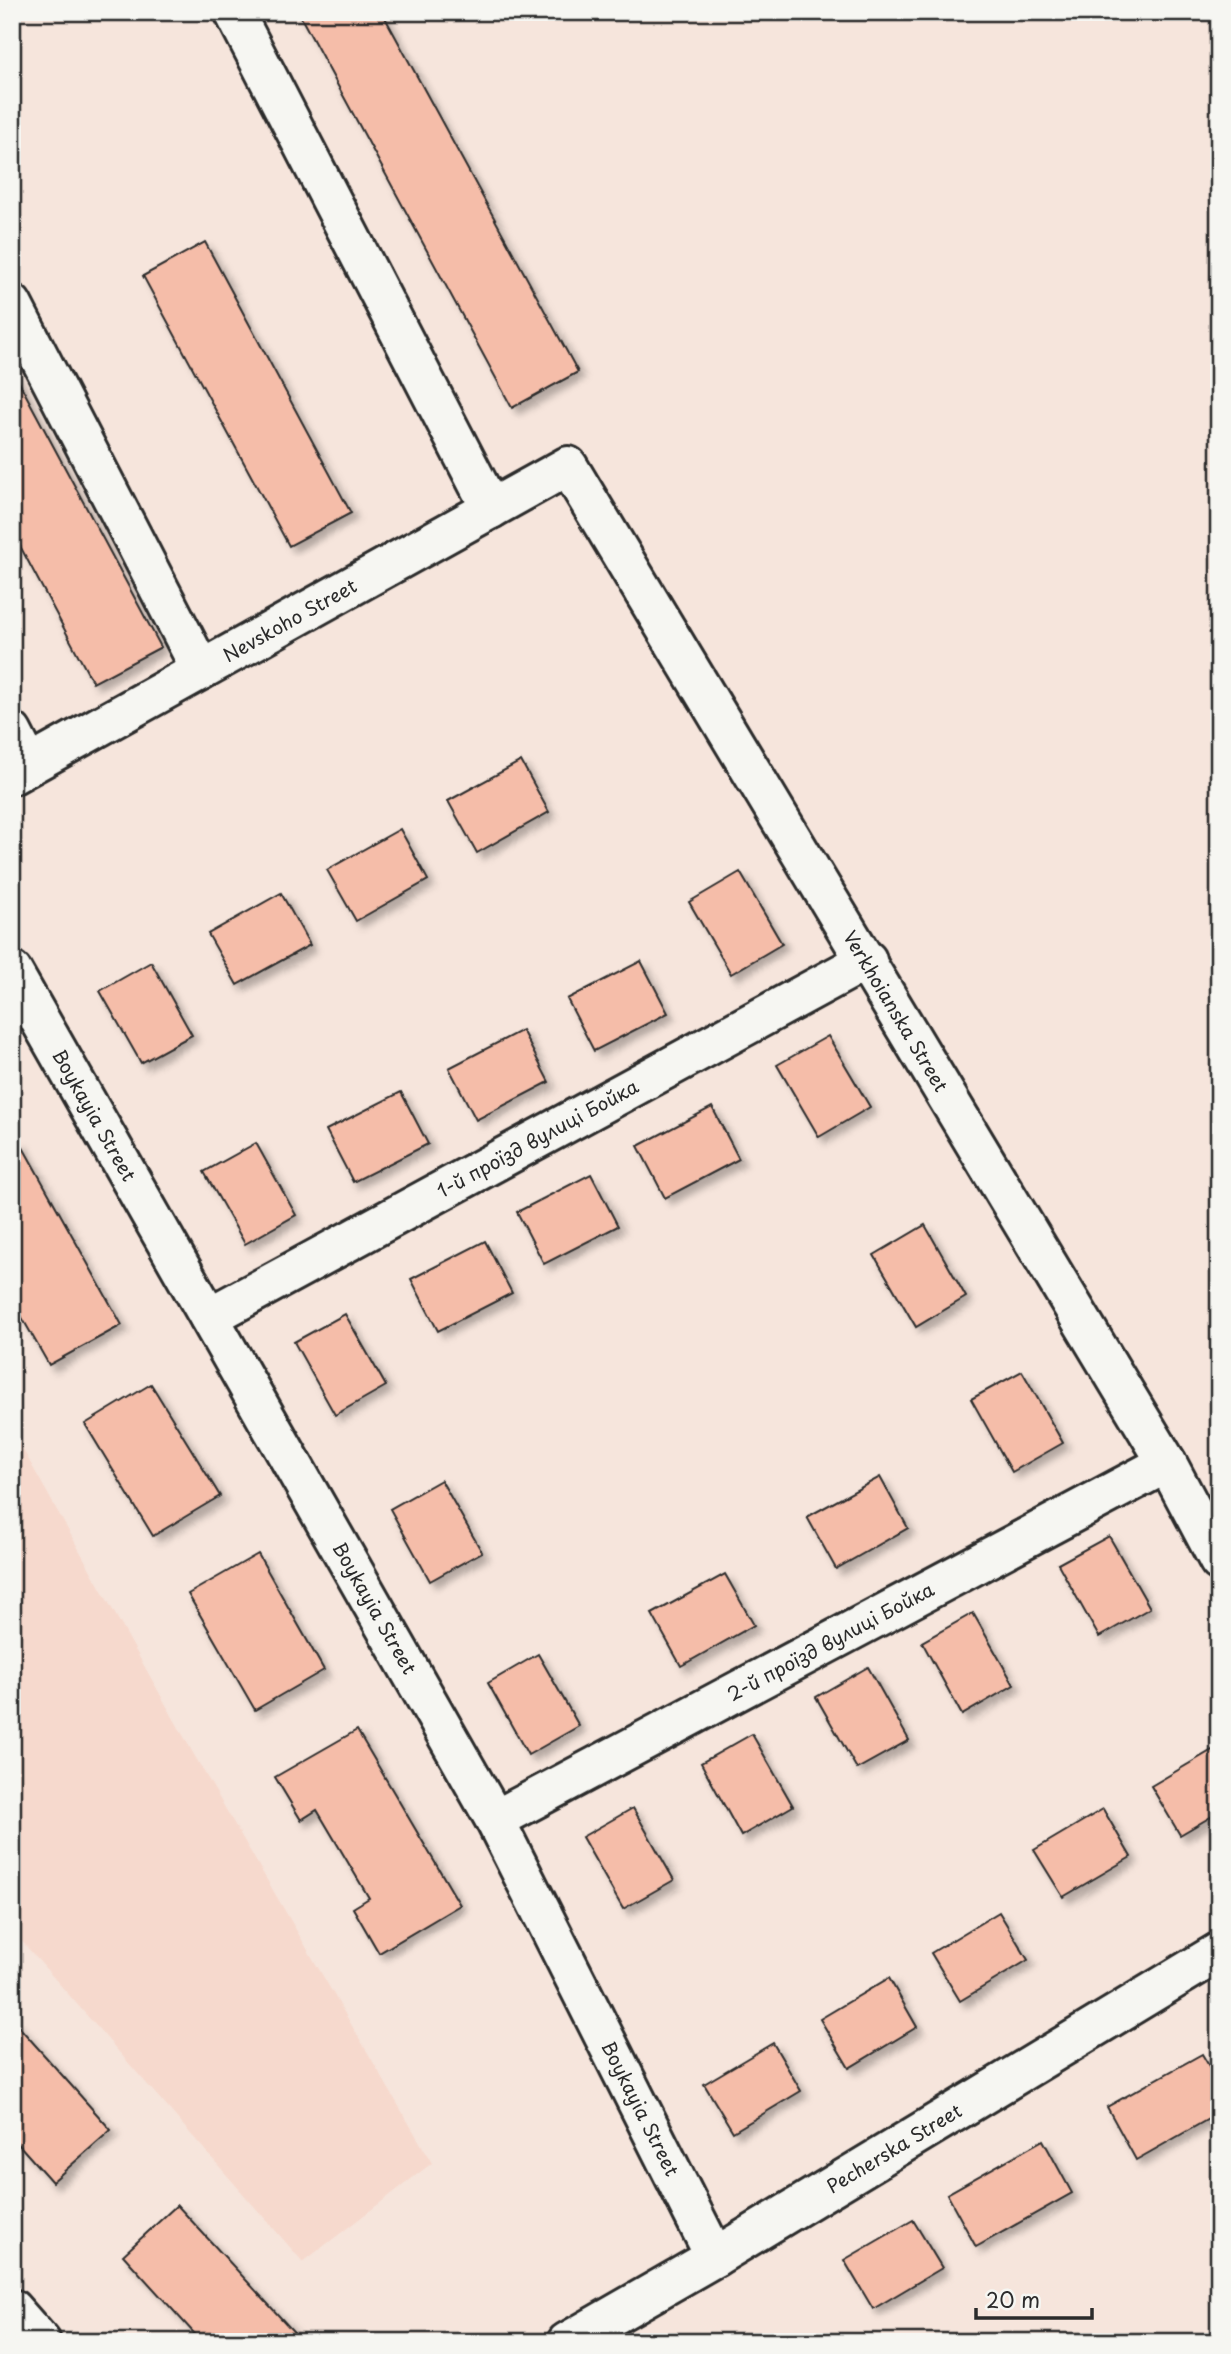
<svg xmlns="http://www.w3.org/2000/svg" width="1231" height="2354" viewBox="0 0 1231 2354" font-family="'Playpen Sans',sans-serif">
  <defs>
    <filter id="shadow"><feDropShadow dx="6" dy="6" stdDeviation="3.5" flood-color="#0004"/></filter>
  </defs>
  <rect width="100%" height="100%" fill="#f6e5dc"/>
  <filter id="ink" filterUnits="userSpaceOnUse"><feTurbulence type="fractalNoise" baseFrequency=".0143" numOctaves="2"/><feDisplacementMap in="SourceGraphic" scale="14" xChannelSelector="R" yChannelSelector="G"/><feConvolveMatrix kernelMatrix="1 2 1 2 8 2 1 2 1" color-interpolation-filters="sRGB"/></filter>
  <g filter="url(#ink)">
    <!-- built -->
    <polygon fill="#f6d9cd" points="12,1430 193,1753 432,2163 303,2262 12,1930"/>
    <!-- building -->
    <g fill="#f5bda9" stroke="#2b2b2b" stroke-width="2" filter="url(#shadow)">
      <polygon points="298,12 382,12 578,372 512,408"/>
      <polygon points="205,242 351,513 289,546 143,276"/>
      <polygon points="12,369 161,647 93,683 12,531"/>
      <polygon points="521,761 549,812 477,853 448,801"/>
      <polygon points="400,829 428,880 356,921 327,870"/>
      <polygon points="740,872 782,944 731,974 689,902"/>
      <polygon points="281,893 310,945 237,985 208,934"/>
      <polygon points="641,961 668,1013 594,1051 567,999"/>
      <polygon points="151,962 192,1035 141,1063 100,991"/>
      <polygon points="522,1030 549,1082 476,1120 449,1068"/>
      <polygon points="828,1036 870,1107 819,1137 777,1065"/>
      <polygon points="401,1092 428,1144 353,1182 326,1130"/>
      <polygon points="712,1107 739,1159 665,1198 638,1146"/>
      <polygon points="20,1142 122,1325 49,1365 12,1300 12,1147"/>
      <polygon points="256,1143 296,1215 245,1244 204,1172"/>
      <polygon points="591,1174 618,1226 544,1264 517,1212"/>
      <polygon points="925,1225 966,1297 916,1327 874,1255"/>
      <polygon points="485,1241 512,1293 438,1331 411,1279"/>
      <polygon points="345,1314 386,1386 335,1415 294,1342"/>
      <polygon points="1022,1371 1063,1443 1012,1472 971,1399"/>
      <polygon points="151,1384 220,1496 153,1536 85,1424"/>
      <polygon points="880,1477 908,1528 836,1569 807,1517"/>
      <polygon points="441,1480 482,1552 430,1581 390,1509"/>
      <polygon points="1109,1536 1150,1608 1099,1637 1058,1564"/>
      <polygon points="258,1554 324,1670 255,1710 188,1594"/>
      <polygon points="725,1574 754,1625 681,1666 652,1614"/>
      <polygon points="973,1613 1014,1685 962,1715 922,1642"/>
      <polygon points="538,1654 579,1726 528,1755 488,1683"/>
      <polygon points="868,1667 909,1740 857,1769 816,1697"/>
      <polygon points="357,1730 460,1905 379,1953 353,1908 369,1898 317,1810 301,1820 275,1777"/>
      <polygon points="752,1734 793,1806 741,1836 701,1763"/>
      <polygon points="1219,1746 1219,1812 1180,1835 1151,1786"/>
      <polygon points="633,1808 674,1880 623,1909 582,1837"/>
      <polygon points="1103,1809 1131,1857 1063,1897 1034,1850"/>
      <polygon points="999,1912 1028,1960 960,2001 931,1953"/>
      <polygon points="889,1978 917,2027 849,2068 820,2019"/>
      <polygon points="12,2019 111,2130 52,2182 12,2137"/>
      <polygon points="773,2043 801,2091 733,2132 704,2084"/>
      <polygon points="1202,2054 1219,2083 1219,2113 1136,2160 1107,2107"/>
      <polygon points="1043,2140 1072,2193 976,2247 947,2194"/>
      <polygon points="177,2205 303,2342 202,2342 123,2255"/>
      <polygon points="913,2220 942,2268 873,2309 844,2260"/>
    </g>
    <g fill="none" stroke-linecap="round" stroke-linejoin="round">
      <!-- minor casing -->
      <g stroke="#2b2b2b" stroke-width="44">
        <g id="minor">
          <polyline points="234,12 491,509"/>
          <polyline points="12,304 201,670"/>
          <polyline points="12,732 29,765"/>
          <path id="s1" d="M12,775l556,-309 599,997 52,98"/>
          <path id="s2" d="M12,971l483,849 220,437"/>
          <path id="s3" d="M209,1317l658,-357"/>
          <path id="s4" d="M495,1820l672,-357"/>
          <polyline points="12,2309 41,2342"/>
          <path id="s5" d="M567,2342l148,-85 504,-305"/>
        </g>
      </g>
      <!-- minor -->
      <use href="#minor" stroke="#f6f6f2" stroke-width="38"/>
    </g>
  </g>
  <g text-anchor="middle" stroke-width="5" stroke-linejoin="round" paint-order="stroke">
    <!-- street labels -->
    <g font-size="19" fill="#2b2b2b" stroke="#f6f6f2">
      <text dy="7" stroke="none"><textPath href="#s1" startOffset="318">Nevskoho Street</textPath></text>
      <text dy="7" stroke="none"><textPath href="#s1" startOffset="1272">Verkhoianska Street</textPath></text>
      <text dy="7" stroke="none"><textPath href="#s2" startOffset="166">Boykayia Street</textPath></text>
      <text dy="7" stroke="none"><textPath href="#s3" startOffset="374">1-й проїзд вулиці Бойка</textPath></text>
      <text dy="7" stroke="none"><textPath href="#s2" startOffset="733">Boykayia Street</textPath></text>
      <text dy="7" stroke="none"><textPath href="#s4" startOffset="380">2-й проїзд вулиці Бойка</textPath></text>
      <text dy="7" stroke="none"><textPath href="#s2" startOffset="1300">Boykayia Street</textPath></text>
      <text dy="7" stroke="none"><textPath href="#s5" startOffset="380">Pecherska Street</textPath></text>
    </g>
  </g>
  <!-- margin -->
  <rect width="1231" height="2354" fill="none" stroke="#f6f6f2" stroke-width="42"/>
  <rect x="21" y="21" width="1189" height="2312" fill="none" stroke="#2b2b2b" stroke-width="2.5" filter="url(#ink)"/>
  <!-- scale -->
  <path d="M976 2308v10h116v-10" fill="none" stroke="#2b2b2b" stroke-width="3.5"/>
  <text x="986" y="2308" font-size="21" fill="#2b2b2b" stroke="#f6f6f2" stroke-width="5" paint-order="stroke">20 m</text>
</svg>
